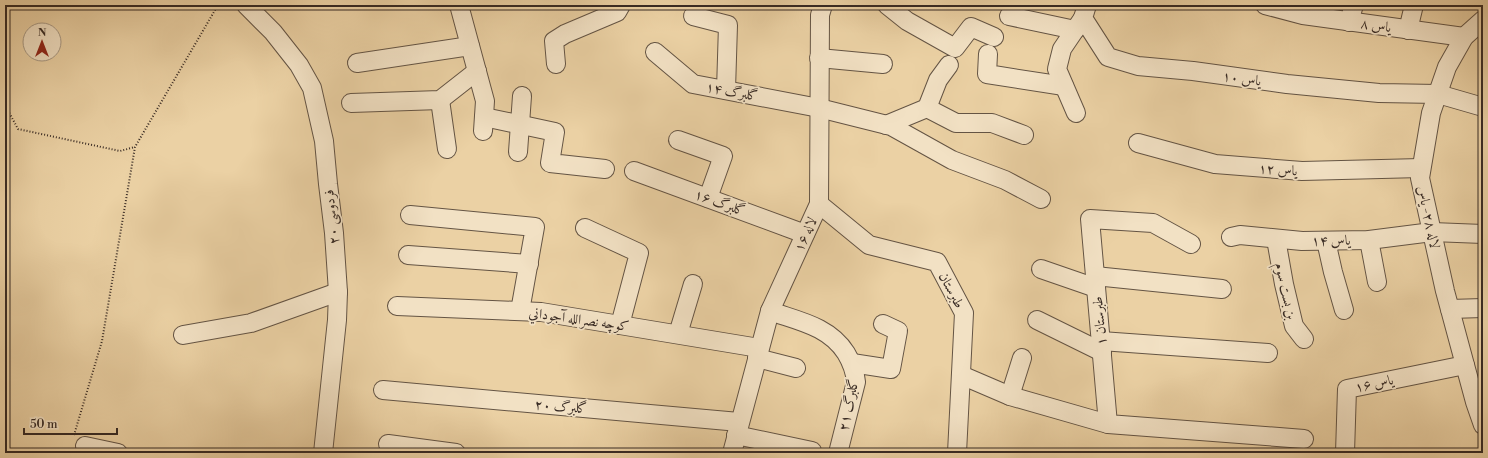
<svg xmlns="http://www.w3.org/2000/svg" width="1488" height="458" viewBox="0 0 1488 458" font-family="'Libre Bodoni',Amiri,serif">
  <rect width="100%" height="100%" fill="#ebd1a4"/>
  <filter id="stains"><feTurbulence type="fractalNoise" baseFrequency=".005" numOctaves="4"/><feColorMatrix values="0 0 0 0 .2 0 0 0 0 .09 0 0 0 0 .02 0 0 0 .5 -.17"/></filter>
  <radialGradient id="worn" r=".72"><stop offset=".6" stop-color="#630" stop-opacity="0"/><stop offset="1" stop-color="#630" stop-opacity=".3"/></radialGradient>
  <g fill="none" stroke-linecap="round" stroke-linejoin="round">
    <!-- minor casing -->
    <g stroke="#645444" stroke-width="20">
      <g id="minor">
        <polyline points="246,5 273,32 299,65 312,88 324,141 328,184 334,233 338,292 337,320 323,453"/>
        <polyline points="459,5 485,101 483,131"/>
        <polyline points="887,5 907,21 955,48 971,27 994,37"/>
        <polyline points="1087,5 1083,18 1108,57 1138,66 1193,71 1287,84 1379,93 1438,94 1483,107"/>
        <polyline points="1265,5 1303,15 1464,37"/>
        <polyline points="693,16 728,25 726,90"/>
        <polyline points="1009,16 1075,30"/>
        <polyline points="1483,20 1464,37 1447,67 1431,113 1420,178 1445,291 1475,402 1483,425"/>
        <polyline points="1349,22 1354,5"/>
        <polyline points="1408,30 1414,5"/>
        <polyline points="655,52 693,84 819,108 891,126 952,160 1005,180 1041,199"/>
        <polyline points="988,54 987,74 1064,86"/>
        <polyline points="819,58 883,64"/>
        <polyline points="357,63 470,46"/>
        <polyline points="556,64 554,41 565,34 617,12 621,5"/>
        <polyline points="440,100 447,149"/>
        <polyline points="351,103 440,100 477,71"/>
        <polyline points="927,108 956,123 992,123 1024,135"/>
        <polyline points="1076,113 1057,69 1062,49 1083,18"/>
        <polyline points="484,117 555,132 550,163 605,169"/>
        <polyline points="886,125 927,108 938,80 949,65"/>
        <polyline points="678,140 723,156 708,198"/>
        <polyline points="1138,143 1215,164 1302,171 1421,168"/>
        <polyline points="518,152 522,96"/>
        <polyline points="634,171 805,234"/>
        <polyline points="819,204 869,245 937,262 964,313 957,453"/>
        <polyline points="410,215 535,227 520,311"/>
        <polyline points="585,228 639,253 620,325"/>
        <polyline points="1231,237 1240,235 1302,241 1369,240 1432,232 1483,234"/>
        <polyline points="1276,239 1284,284 1294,326 1304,339"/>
        <polyline points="1369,240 1377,282"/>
        <polyline points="1326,241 1333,272 1344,310"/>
        <polyline points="1191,244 1153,223 1090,219 1108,424 1304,439"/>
        <polyline points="408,255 529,264"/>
        <polyline points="1041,269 1096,288"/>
        <polyline points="1095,276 1222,289"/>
        <polyline points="397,306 541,312 759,348"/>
        <polyline points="1450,309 1483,308"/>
        <path d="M770,311c28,10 59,15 76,42 6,10 9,18 10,29l-18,71"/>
        <polyline points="1037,320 1102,352"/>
        <polyline points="678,334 693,284"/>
        <polyline points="183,335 251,323 338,292"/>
        <polyline points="1101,341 1268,353"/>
        <polyline points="757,358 796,368"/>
        <polyline points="852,363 891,369 898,331 883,324"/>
        <polyline points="961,375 1010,396 1108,424"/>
        <polyline points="383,390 739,422"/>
        <polyline points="1010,396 1022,358"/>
        <polyline points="736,435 812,451"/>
        <polyline points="388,444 456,453"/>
        <polyline points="85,446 118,453"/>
        <polyline points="732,453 770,311 819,204 820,15 823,5"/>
        <polyline points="1345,453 1347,389 1465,365"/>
      </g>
    </g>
    <!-- path -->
    <g stroke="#372a24" stroke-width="2" stroke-dasharray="1 2" stroke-linecap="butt">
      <polyline points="5,105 18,129 120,151 135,147"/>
      <polyline points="74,435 102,341 135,147 218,5"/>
    </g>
    <!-- minor -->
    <use href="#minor" stroke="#f2e1c4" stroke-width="18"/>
  </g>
  <g text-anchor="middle" stroke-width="3.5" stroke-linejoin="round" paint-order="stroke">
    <!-- street labels -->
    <g font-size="14" fill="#372a24" stroke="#f2e1c4">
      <text transform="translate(1376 25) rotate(8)" y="5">یاس ۸</text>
      <text transform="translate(1242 78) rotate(8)" y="5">یاس ۱۰</text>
      <text transform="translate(732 91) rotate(11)" y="5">گلبرگ ۱۴</text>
      <text transform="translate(1278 169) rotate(4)" y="5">یاس ۱۲</text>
      <text transform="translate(720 202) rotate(20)" y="5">گلبرگ ۱۶</text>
      <text transform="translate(331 217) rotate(-96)" y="5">فردوسی ۲۰</text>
      <text transform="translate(1429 217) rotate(78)" y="5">لاله ۲۸- یاس</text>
      <text transform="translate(805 234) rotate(-65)" y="5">لاله ۱۶</text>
      <text transform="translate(1331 240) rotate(-1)" y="5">یاس ۱۴</text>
      <text transform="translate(952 290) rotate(62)" y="5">طبرستان</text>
      <text transform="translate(1286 291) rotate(78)" y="5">بن بست سوم</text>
      <text transform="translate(579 319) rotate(8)" y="5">كوچه نصرالله آجوداني</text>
      <text transform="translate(1099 321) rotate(-95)" y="5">طبرستان ۱</text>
      <text transform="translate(1374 383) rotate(-12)" y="5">یاس ۱۶</text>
      <text transform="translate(848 405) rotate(-78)" y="5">گلبرگ ۲۱</text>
      <text transform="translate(561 406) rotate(5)" y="5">گلبرگ ۲۰</text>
    </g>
  </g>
  <!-- margin -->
  <rect width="1488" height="458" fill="none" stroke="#ebd1a4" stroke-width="20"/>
  <rect x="6" y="6" width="1476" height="446" fill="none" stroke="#372a24" stroke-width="2"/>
  <rect x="10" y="10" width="1468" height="438" fill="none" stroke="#372a24"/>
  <!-- north arrow -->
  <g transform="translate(42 42)"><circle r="19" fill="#f2e1c4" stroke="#a79884"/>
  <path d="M0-3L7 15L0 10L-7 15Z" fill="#8f2418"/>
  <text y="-6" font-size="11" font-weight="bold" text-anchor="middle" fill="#372a24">N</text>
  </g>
  <!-- scale -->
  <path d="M24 428v6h93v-6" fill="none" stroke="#372a24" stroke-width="2"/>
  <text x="30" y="428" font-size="12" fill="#372a24" stroke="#f2e1c4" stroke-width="3" paint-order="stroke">50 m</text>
  <rect width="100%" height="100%" filter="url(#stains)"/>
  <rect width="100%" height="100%" fill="url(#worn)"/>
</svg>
